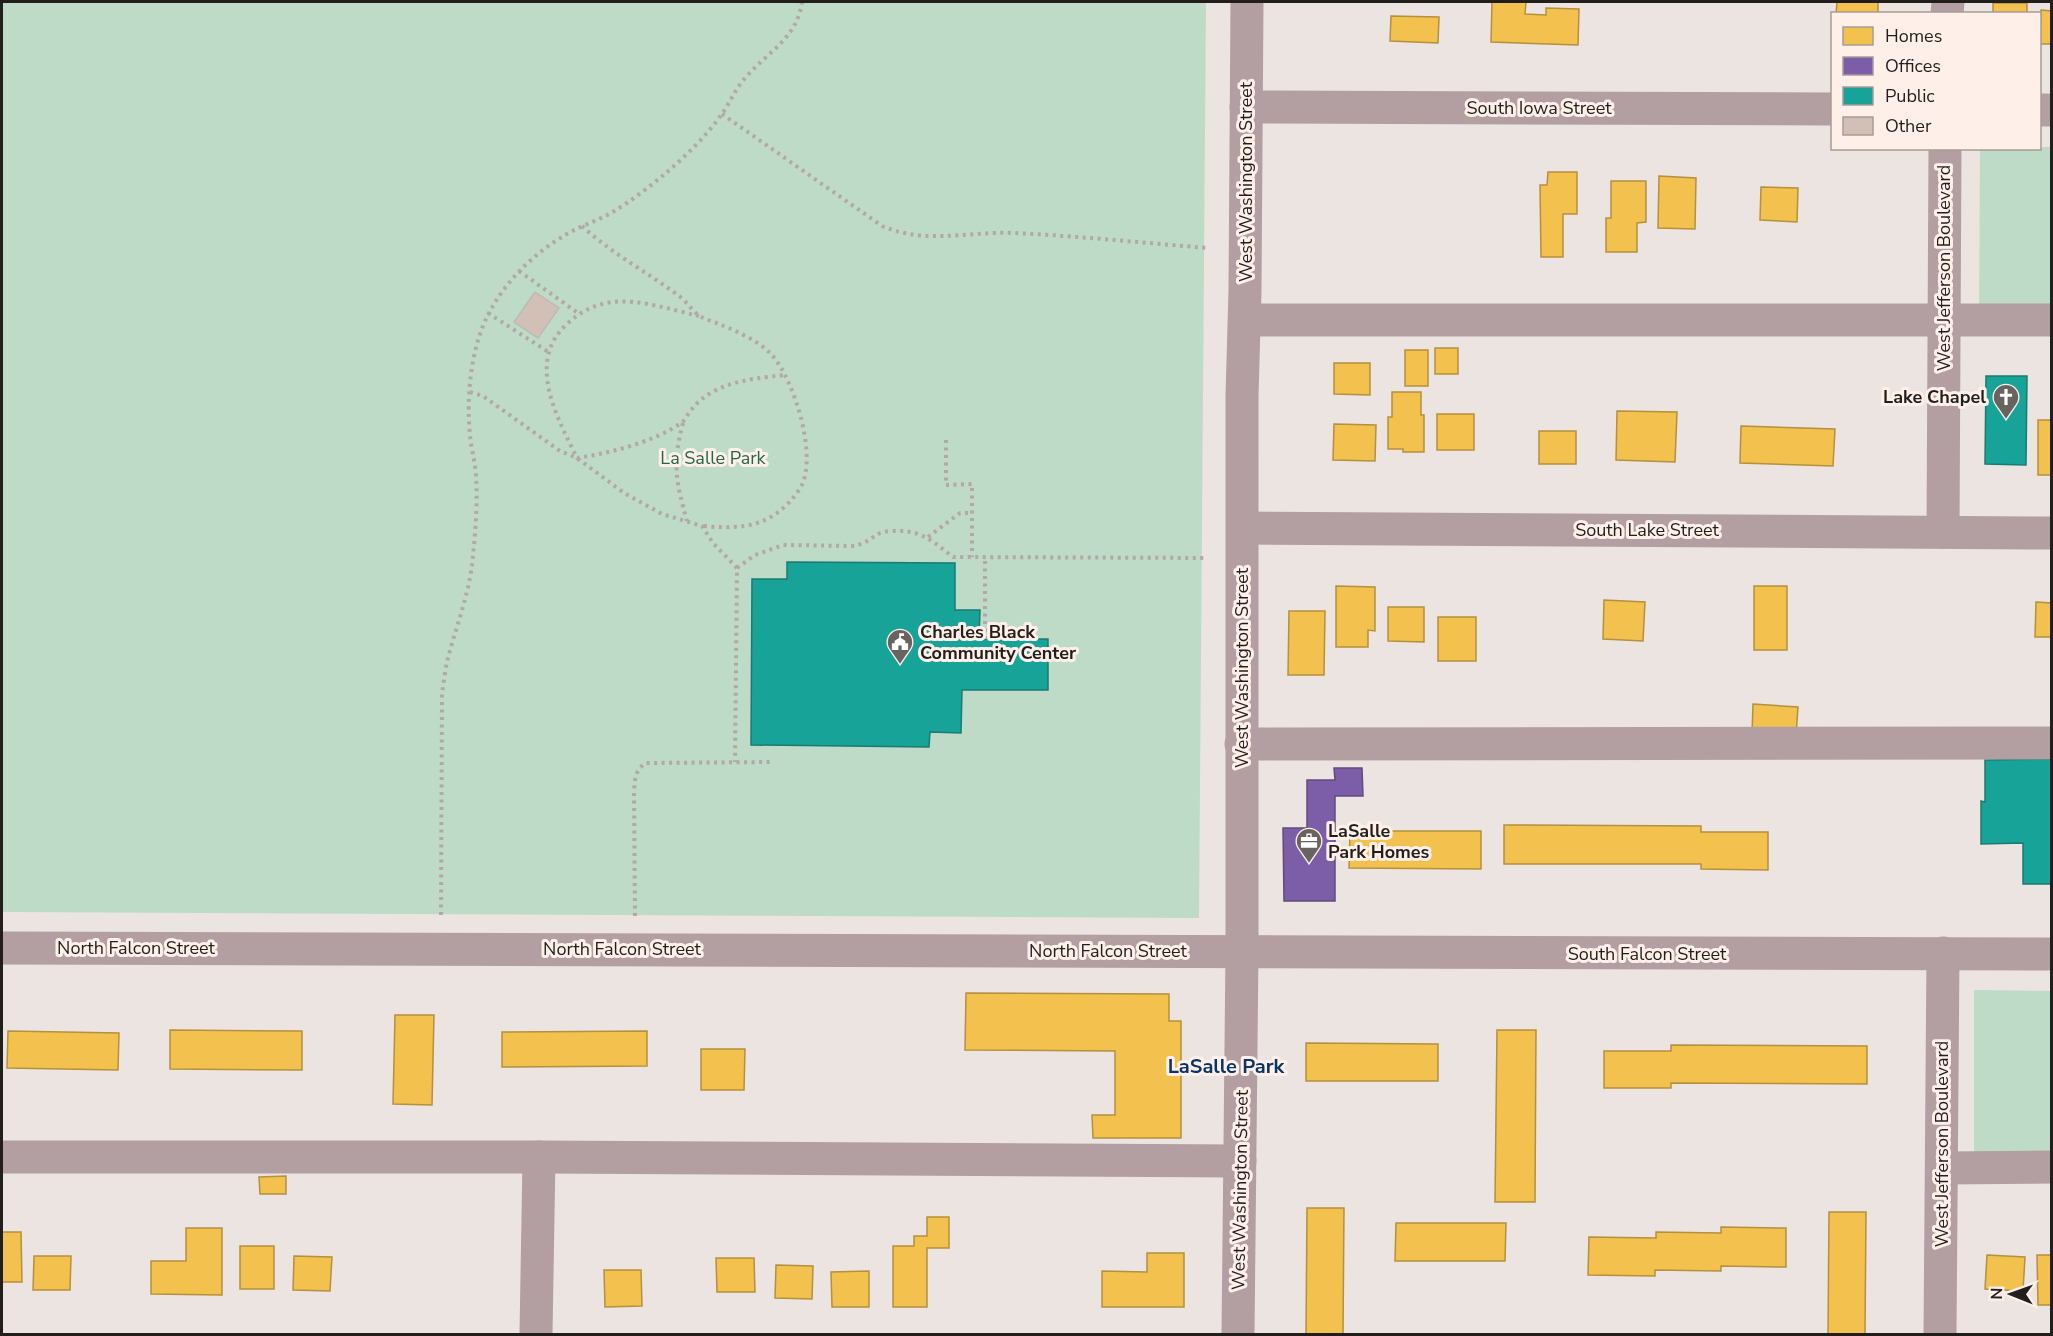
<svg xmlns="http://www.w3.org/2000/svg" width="2053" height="1336" viewBox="0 0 2053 1336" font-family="'Nunito Sans',sans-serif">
  <rect width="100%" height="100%" fill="#ece4e1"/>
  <!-- green -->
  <g fill="#bddbc7">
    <polygon points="2,2 1206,2 1199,918 2,912"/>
    <polygon points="2040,147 2051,147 2051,312 1979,312 1980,149"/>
    <polygon points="1974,990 2051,991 2051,1159 1974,1159"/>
  </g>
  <!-- homes -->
  <g fill="#f2c14e" stroke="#b4903f" stroke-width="1.5">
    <polygon points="1492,2 1526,2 1525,14 1546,15 1546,8 1579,9 1578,45 1491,42"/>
    <polygon points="1837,2 1878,2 1878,14 1836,14"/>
    <rect x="1993" y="3" width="34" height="11"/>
    <polygon points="2041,10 2052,11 2052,44 2040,44"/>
    <polygon points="1391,16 1439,17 1438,43 1390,41"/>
    <polygon points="1548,172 1577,172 1577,214 1563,214 1563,257 1541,257 1540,185 1547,185"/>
    <polygon points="1659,176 1696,178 1695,229 1658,228"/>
    <polygon points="1611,181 1646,181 1646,222 1637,223 1637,252 1606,252 1606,218 1611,218"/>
    <polygon points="1761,187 1798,188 1797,222 1760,220"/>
    <rect x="1435" y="348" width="23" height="26"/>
    <rect x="1405" y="350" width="23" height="36"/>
    <polygon points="1334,363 1370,363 1370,395 1334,394"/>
    <polygon points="1392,392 1421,392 1421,415 1424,415 1424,452 1403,452 1403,449 1388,449 1388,417 1392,417"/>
    <polygon points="1617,411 1677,412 1675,462 1616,460"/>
    <rect x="1437" y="414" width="37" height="36"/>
    <rect x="2038" y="420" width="14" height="55"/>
    <polygon points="1334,424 1376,425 1375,461 1333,460"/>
    <polygon points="1741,426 1835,429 1833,466 1740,463"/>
    <rect x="1539" y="431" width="37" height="33"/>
    <polygon points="1336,586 1375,587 1375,631 1368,630 1368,647 1336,647"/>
    <rect x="1754" y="586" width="33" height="64"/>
    <polygon points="1604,600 1645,602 1643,641 1603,639"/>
    <polygon points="2036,602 2052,603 2052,637 2035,637"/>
    <polygon points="1388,607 1424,607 1424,642 1388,641"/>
    <polygon points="1289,611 1325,611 1324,675 1288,675"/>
    <rect x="1438" y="617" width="38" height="44"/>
    <polygon points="1753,704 1798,707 1796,736 1752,734"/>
    <polygon points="1504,825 1701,826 1701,832 1768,832 1768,870 1701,869 1701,864 1504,864"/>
    <polygon points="1350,831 1481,831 1481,869 1349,868"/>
    <polygon points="966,993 1169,994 1169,1021 1181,1021 1181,1138 1093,1138 1092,1115 1115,1115 1115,1051 965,1050"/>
    <polygon points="395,1015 434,1015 432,1105 393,1104"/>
    <polygon points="170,1030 302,1031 302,1070 170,1069"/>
    <polygon points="1497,1030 1536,1030 1535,1202 1495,1202"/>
    <polygon points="8,1031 119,1033 118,1070 7,1068"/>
    <polygon points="647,1031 647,1066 502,1067 502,1032"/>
    <polygon points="1306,1043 1438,1044 1438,1081 1306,1081"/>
    <polygon points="1671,1045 1867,1046 1867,1084 1671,1083 1671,1088 1604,1088 1604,1051 1671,1051"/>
    <polygon points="701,1049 745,1049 744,1090 701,1090"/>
    <polygon points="286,1176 286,1194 260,1194 259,1177"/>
    <polygon points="1307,1208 1344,1208 1343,1334 1306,1334"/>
    <polygon points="1829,1212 1866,1212 1865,1334 1828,1334"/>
    <polygon points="927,1217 949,1217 949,1248 927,1248 927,1307 893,1307 893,1246 914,1246 914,1236 927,1236"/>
    <polygon points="1396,1223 1506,1223 1505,1261 1395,1261"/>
    <polygon points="1721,1227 1786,1228 1786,1267 1721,1266 1721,1271 1655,1270 1655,1276 1588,1275 1589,1237 1656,1238 1656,1232 1721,1233"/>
    <polygon points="186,1228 222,1228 222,1295 151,1294 151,1261 186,1261"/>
    <polygon points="2,1232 21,1232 22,1282 2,1282"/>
    <rect x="240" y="1246" width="34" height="43"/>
    <polygon points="1147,1253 1184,1253 1184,1307 1102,1307 1102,1271 1147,1272"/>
    <polygon points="1987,1255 2025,1257 2023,1291 1985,1289"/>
    <polygon points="2037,1255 2052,1255 2052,1305 2038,1305"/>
    <polygon points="34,1256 71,1256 70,1290 33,1290"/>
    <polygon points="294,1256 332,1257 330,1291 293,1290"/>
    <polygon points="716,1258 754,1258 755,1292 717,1292"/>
    <polygon points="776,1265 813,1266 812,1299 775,1298"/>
    <polygon points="604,1270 641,1270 642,1306 605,1307"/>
    <polygon points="869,1271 869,1307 832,1307 831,1272"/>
  </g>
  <!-- offices -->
  <polygon fill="#7b5ea7" stroke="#604b7d" stroke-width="1.5" points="1334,768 1362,768 1363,796 1335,796 1335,901 1284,901 1283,828 1307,828 1307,780 1335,780"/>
  <!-- public -->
  <g fill="#17a398" stroke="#1a7b72" stroke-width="1.5">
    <polygon points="1986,376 2027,376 2026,465 1985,464"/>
    <polygon points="787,562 955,563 955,610 980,610 979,639 1048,639 1048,690 962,690 961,733 930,732 929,747 751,745 752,579 787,579"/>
    <polygon points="2052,759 2052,884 2023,884 2023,843 1981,844 1981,801 1985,802 1985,760"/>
  </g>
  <!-- building -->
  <polygon fill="#d2c0b6" stroke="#bfb9b6" stroke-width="1.5" points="535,292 559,308 538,338 514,322"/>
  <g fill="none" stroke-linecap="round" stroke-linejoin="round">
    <!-- path -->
    <g stroke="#b4a8a6" stroke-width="4" stroke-dasharray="3 4.5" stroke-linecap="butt">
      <path d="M722,114l160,112c45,19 85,5 132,7 65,3 130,10 194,15"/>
      <path d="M582,226c29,27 65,46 97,70 7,5 12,13 19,19 6,4 14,6 21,9 17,7 38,16 51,29 24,24 50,108 29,137 -25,36 -55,40 -96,36"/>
      <polyline points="519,271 578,313"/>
      <polyline points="488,313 550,353"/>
      <path d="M699,316c-27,-6 -59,-17 -86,-14 -18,2 -33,10 -45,21 -43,38 -11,94 9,135 33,-5 77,-16 104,-35 5,-3 7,-10 11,-14 2,-4 7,-7 10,-10 22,-18 55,-21 83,-24"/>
      <polyline points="470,392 483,396 560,451 577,458 624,493 662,514 702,526 713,543 737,568 735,762"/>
      <path d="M683,423c-11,41 -7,59 4,98"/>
      <polyline points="946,440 946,485 972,484 972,557"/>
      <polyline points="928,537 960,513 972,513"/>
      <path d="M737,568l18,-13 28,-10 70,1c15,-2 18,-10 30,-14 4,-1 10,-1 15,-1 23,-1 37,12 55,26l253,1"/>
      <polyline points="985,639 985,557"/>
      <path d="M441,915l1,-222c2,-11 3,-24 6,-35 8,-31 20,-61 24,-93 3,-29 6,-60 4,-90 -1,-14 -5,-27 -6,-40 -4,-37 1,-88 18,-120 16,-32 44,-60 74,-78 15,-10 33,-15 49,-24 19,-11 38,-26 55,-40 20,-17 41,-38 56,-59 9,-13 14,-27 25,-38 22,-25 50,-38 55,-74"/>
      <path d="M635,916l-1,-125c1,-12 1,-21 12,-28l128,-1"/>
    </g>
    <!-- minor -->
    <g stroke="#b39fa1" stroke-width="33">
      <polyline points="1947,14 1948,2"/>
      <polyline points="1246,107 1832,109"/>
      <polyline points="2040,110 2052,110"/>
      <polyline points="1245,320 2052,320"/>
      <polyline points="1243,528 2052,533"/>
      <polyline points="1943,532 1945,148"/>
      <polyline points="1241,744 2052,743"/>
      <polyline points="2,948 2052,954"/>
      <polyline points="2,1157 539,1157 1240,1161"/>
      <polyline points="1942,1168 2052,1167"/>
      <polyline points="536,1334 539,1157"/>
      <polyline points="1238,1334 1242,951 1242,396 1245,290 1247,2"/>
      <polyline points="1940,1334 1943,953"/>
    </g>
  </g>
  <!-- icons -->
  <defs>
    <g id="church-pin" transform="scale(1.35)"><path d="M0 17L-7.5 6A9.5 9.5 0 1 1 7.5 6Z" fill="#696360" stroke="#fef0e9"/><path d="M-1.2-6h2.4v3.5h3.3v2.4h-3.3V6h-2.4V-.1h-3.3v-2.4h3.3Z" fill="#fff"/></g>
    <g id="civic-pin" transform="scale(1.35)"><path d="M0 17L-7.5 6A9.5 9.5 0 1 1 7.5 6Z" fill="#696360" stroke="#fef0e9"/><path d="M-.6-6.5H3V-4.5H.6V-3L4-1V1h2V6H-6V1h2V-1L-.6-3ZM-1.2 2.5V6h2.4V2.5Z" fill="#fff"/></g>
    <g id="office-pin" transform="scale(1.35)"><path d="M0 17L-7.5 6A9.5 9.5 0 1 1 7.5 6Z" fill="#696360" stroke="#fef0e9"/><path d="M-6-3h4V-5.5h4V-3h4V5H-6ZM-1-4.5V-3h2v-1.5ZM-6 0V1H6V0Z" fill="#fff"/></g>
  </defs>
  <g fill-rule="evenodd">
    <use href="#church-pin" x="2006" y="397"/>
    <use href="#civic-pin" x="900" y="642"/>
    <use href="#office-pin" x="1309" y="841"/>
  </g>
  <g text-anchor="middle" stroke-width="6" stroke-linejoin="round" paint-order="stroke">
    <!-- street labels -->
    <g font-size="18" fill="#221e1b" stroke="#fef0e9">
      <text x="1539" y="114">South Iowa Street</text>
      <text transform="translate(1246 182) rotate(-90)" y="6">West Washington Street</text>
      <text transform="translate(1944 268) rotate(-90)" y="6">West Jefferson Boulevard</text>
      <text x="1647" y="536">South Lake Street</text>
      <text transform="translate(1242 668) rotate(-90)" y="6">West Washington Street</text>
      <text x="136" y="954">North Falcon Street</text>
      <text x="622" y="955">North Falcon Street</text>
      <text x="1108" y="957">North Falcon Street</text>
      <text x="1647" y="960">South Falcon Street</text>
      <text transform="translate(1942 1144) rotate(-90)" y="6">West Jefferson Boulevard</text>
      <text transform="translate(1240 1190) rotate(-89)" y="6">West Washington Street</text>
    </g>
    <!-- poi labels -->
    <g font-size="18" font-weight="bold" fill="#221e1b" stroke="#fef0e9" text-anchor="start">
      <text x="1986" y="403" text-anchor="end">Lake Chapel</text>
      <text x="920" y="638">Charles Black<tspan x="920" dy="21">Community Center</tspan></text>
      <text x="1328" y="837">LaSalle<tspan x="1328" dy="21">Park Homes</tspan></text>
    </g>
    <!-- park labels -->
    <g font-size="18" fill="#256547" stroke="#fef0e9">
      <text x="713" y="464">La Salle Park</text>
    </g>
    <!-- neighbourhood labels -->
    <g font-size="20" font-weight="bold" fill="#083467" stroke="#fef0e9">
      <text x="1226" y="1073">LaSalle Park</text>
    </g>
  </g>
  <!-- border -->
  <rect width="2053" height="1336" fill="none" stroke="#221e1b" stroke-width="6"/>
  <!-- legend -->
  <rect x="1831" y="12" width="210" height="138" fill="#fef0e9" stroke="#a69c97" stroke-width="1.5"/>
  <rect x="1843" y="27" width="30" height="18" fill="#f2c14e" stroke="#a69c97" stroke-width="1.5"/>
  <text x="1885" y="42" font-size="18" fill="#221e1b">Homes</text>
  <rect x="1843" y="57" width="30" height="18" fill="#7b5ea7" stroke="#a69c97" stroke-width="1.5"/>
  <text x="1885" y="72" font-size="18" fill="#221e1b">Offices</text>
  <rect x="1843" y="87" width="30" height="18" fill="#17a398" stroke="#a69c97" stroke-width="1.5"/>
  <text x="1885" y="102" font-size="18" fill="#221e1b">Public</text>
  <rect x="1843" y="117" width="30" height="18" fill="#d2c0b6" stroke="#a69c97" stroke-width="1.5"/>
  <text x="1885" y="132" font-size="18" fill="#221e1b">Other</text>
  <!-- north arrow -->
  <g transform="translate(2011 1294) rotate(271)" stroke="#fef0e9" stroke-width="4.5" paint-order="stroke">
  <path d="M0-4.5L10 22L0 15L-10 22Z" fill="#221e1b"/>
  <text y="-9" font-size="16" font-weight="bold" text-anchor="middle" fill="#221e1b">N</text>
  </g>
</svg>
